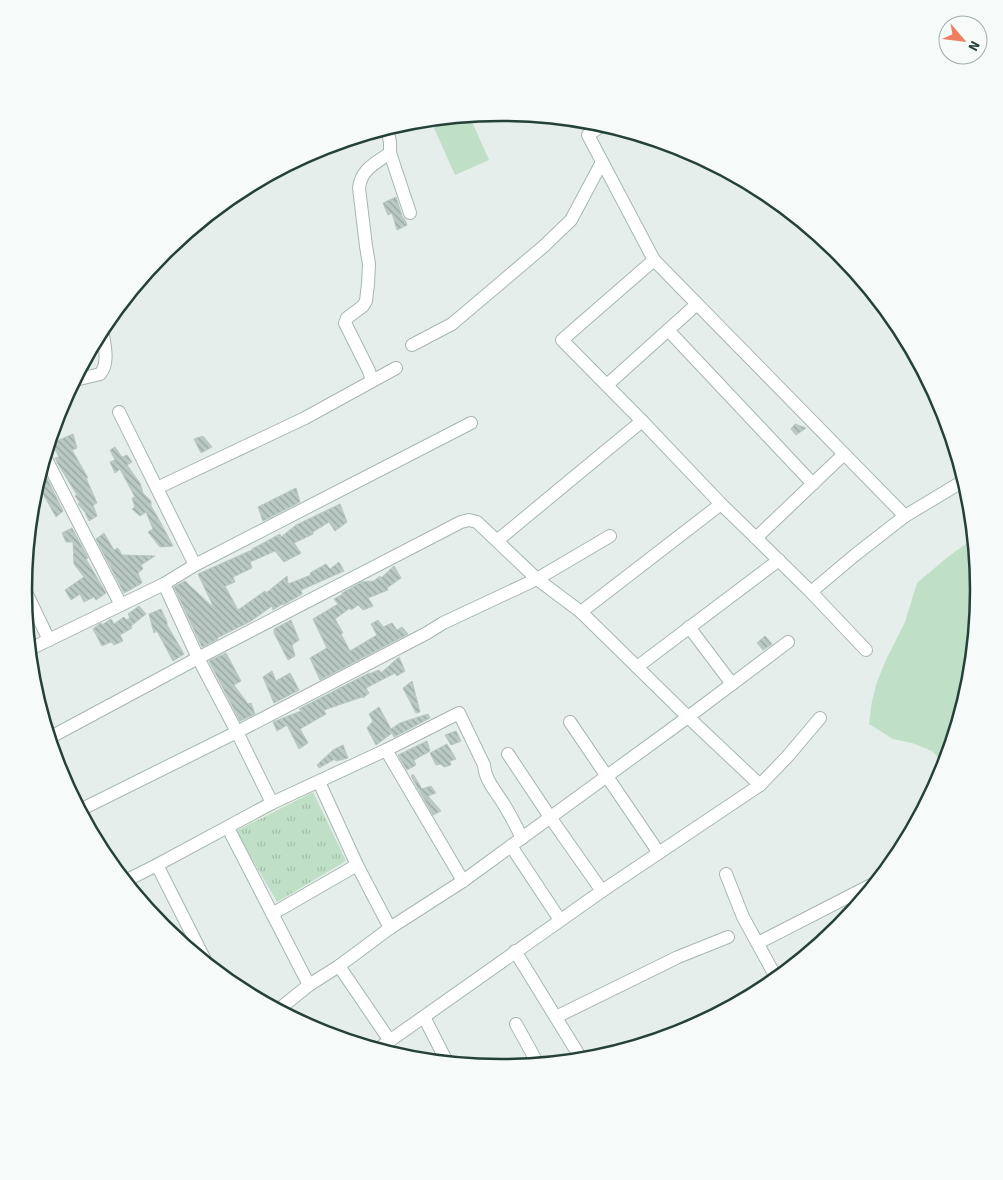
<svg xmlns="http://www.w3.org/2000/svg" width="1003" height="1180" viewBox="0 0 1003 1180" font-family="'Source Sans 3',sans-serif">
  <defs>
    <pattern id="park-tufts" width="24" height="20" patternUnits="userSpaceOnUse" patternTransform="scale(1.25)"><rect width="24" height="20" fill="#bfdfc6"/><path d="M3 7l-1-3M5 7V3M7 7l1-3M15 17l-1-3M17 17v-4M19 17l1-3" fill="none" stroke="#a4c0ab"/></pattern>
    <pattern id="building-back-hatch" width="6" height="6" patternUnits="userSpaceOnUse" patternTransform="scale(1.25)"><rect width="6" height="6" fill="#bac9c3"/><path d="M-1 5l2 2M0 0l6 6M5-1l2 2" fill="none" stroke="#97a59f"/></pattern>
  </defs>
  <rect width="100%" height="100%" fill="#e5eeea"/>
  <!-- grass -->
  <g fill="#bfdfc6">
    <polygon points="469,115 489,160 455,175 430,119"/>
    <polygon points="974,538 979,590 970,683 945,765 932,751 912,743 893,739 869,724 872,701 877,682 885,662 905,622 917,583 949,556"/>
  </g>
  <!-- park -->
  <polygon fill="url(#park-tufts)" points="313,792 346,861 277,902 236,831"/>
  <!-- building -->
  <g fill="url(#building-back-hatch)" stroke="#b8c8c1">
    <polygon points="396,197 402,216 405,220 407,225 397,230 392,213 388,215 383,203"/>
    <polygon points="795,424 806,428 796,435 791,429"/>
    <polygon points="73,434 77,448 72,450 88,478 86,478 97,503 93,505 97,516 89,521 85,512 78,504 80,503 75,496 77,495 58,464 55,458 59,457 52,443"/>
    <polygon points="203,436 212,447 201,453 194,439"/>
    <polygon points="115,447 122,457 127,455 132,462 127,465 140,483 143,493 151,501 151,506 157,516 173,546 160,547 148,532 153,529 146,512 140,516 132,509 135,507 132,498 135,497 120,469 115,473 110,462 115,460 110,450"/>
    <polygon points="42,468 63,511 56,517 37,483"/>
    <polygon points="296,488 300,502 263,521 258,507"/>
    <polygon points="340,504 347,522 335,531 329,522 313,532 313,534 294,543 301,553 284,562 275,551 250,562 252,568 233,577 235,582 225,586 238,610 265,591 266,593 287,576 288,584 311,575 310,573 326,564 330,569 339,562 344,571 301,590 302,594 287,603 283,605 282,604 273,610 272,606 251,621 217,638 218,639 202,647 174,587 185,581 214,608 198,574 252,550 252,549 280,534 281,537 296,525"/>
    <polygon points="72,528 88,558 86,559 106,593 96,600 94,597 84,602 80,594 71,600 65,590 84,577 74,564 73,542 66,542 62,533"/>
    <polygon points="104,533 114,550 118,548 122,555 155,556 141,565 143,569 138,573 142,583 124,593 96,539"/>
    <polygon points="394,566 401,578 387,588 388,590 368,598 373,606 363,610 358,605 351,610 350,608 335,619 343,633 341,634 350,651 377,635 371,624 378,620 383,627 392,623 397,630 402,627 408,634 320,680 310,658 327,648 313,619 338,604 334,599 343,594 342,593 362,582 374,581 380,576 381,578"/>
    <polygon points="139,606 146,614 131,626 132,628 120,635 123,641 114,645 111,642 102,646 93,629 98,625 101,623 102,625 111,619 114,624 124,617 126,620 130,618 128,614"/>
    <polygon points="161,609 167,622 167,625 184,654 173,661 157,631 154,633 149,614"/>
    <polygon points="291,620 299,640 292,645 295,656 288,660 274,633 274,629"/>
    <polygon points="765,636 772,644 763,650 757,643"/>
    <polygon points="226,653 241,681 234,685 248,704 251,703 255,714 240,721 209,661"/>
    <polygon points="399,657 405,671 397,676 395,673 366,688 369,693 363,698 362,697 324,710 326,714 300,729 308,743 299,749 287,725 277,731 273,722 301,711 299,709 369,673 369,674 379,670 381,673"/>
    <polygon points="272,671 276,681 290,673 299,690 274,703 263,677"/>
    <polygon points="412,681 420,712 416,713 403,688"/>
    <polygon points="379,707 391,729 400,723 428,714 430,718 394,737 392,733 376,745 367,728 373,721 369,714"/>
    <polygon points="456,731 461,741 451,745 445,735"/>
    <polygon points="427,741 430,751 414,760 416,765 407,770 398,755"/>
    <polygon points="447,744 456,759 450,761 451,765 444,767 441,764 436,765 430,753"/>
    <polygon points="343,745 348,758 336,761 335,759 319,768 317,765 333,750"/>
    <polygon points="413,774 422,789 431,786 436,793 428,796 441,811 433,815 411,776"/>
  </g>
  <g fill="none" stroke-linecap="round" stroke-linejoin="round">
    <!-- minor casing -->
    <g stroke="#a7b6b1" stroke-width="14">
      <g id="minor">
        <polyline points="604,124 588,135 654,260 905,516"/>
        <polyline points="387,128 390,142 390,153 410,213"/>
        <polyline points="654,260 562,340 642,421 721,504 756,538 811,592 866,650"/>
        <polyline points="668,330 813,484"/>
        <polyline points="412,345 452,324 544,246 571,220 602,162"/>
        <path d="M75,380l25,-6c10,-11 4,-31 2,-45"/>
        <path d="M372,381l-3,-10 -24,-48 2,-5 16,-12 3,-5 2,-17 1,-20 -3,-18 -7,-58c2,-19 17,-25 31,-35"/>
        <polyline points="607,385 697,304"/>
        <polyline points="119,412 195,565"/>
        <polyline points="45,457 121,605"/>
        <polyline points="157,488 305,418 396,368"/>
        <polyline points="756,538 844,454"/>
        <polyline points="498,540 642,421"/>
        <polyline points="164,584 198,658 237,732 272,803"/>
        <polyline points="24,588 49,640"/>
        <polyline points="811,592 855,555 905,516 965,480"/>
        <polyline points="581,612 721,504"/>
        <polyline points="689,627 732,684"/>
        <polyline points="30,649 164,584 195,565 471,423"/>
        <polyline points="637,667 779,560"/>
        <polyline points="570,722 659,853"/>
        <polyline points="49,738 198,658 461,522 469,520 477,522 537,579 581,612 688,717 760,785"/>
        <polyline points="386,750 463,881"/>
        <polyline points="508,754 550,817 602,891"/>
        <polyline points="319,782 357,865 390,928"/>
        <polyline points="80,810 237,732 427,633 443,623 537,579 610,536"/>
        <polyline points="228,828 309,985"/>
        <polyline points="511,846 560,920"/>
        <polyline points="157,865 206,962"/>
        <polyline points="726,874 743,917 777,979"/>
        <path d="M125,881l32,-16 115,-62 114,-53 73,-37 25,52c1,15 11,25 19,38 7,11 13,23 19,35"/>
        <polyline points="272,914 357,865"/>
        <polyline points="758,943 877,882"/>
        <polyline points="515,951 582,1060"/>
        <polyline points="339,966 390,1041"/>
        <polyline points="278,1010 309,985 339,966 390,928 463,881 688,717 788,642"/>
        <polyline points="424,1017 447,1062"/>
        <polyline points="556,1017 678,957 728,937"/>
        <polyline points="516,1024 538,1064"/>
        <polyline points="378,1049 602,891 760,785 787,757 820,718"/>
      </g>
    </g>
    <!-- minor -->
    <use href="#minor" stroke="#fff" stroke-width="12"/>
  </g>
  <!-- crop -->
  <path d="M0 0H1003V1180H0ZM32 590a469 469 0 1 1 938 0a469 469 0 1 1-938 0Z" fill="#f6faf8" fill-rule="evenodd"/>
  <path fill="none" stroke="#244038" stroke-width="2.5" d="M32 590a469 469 0 1 1 938 0a469 469 0 1 1-938 0Z"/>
  <!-- north arrow -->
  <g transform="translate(963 40) rotate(118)"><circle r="24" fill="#f6faf8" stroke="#a2b0ab"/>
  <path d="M0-4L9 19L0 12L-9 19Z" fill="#f07f61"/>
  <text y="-8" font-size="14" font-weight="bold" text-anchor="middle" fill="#244038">N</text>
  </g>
</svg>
